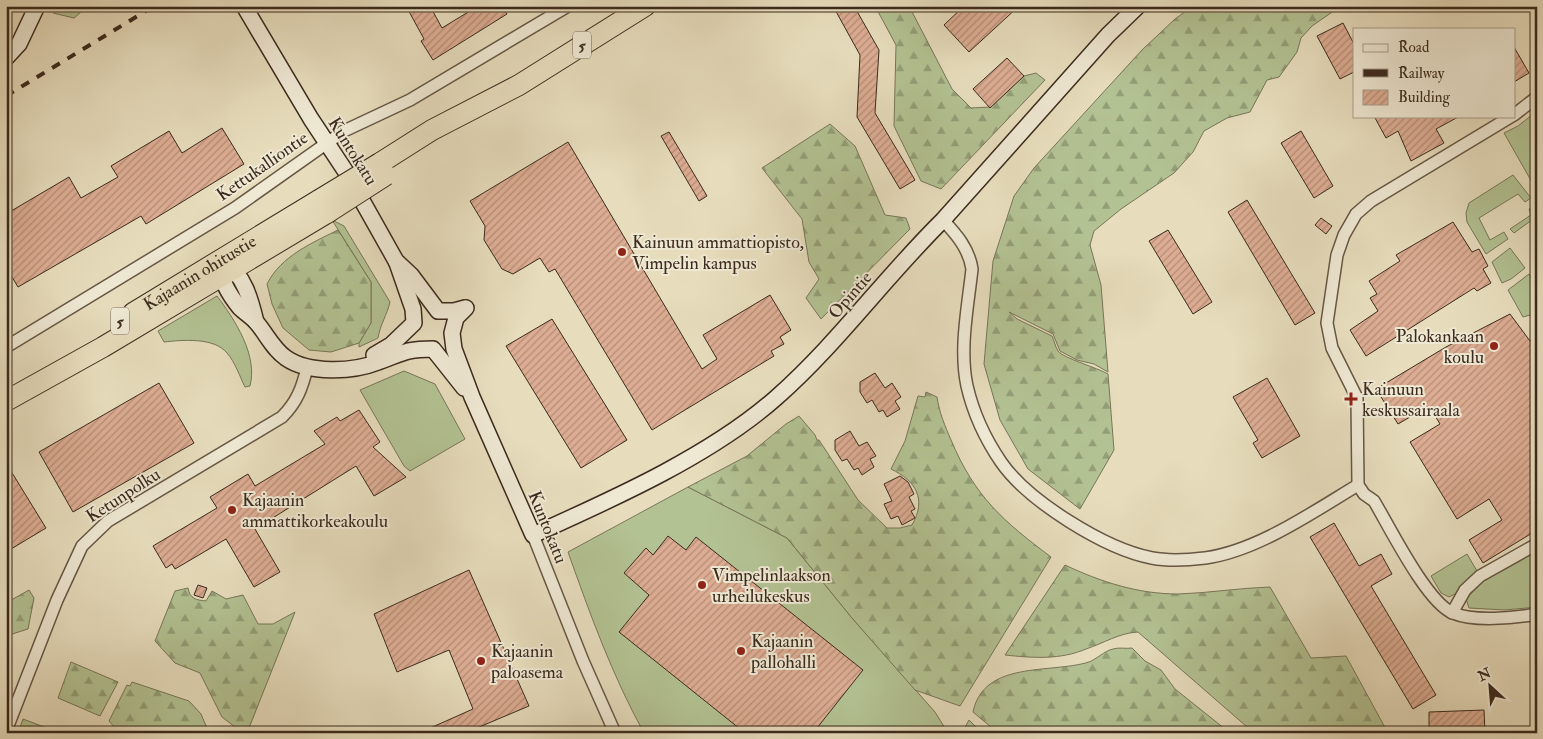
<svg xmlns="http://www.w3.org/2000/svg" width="1543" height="739" viewBox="0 0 1543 739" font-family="'IM FELL Double Pica',serif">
  <defs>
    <pattern id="forest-firs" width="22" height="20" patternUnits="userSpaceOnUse" patternTransform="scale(1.25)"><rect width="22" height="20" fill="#b3c293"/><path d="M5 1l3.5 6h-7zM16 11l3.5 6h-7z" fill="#939e77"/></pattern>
    <pattern id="building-hatch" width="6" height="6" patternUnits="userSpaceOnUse" patternTransform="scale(1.25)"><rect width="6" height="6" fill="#ddad93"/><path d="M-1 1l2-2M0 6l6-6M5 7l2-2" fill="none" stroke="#b48d77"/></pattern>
  </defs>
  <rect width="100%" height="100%" fill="#e7ddbd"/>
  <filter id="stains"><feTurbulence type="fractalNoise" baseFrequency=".004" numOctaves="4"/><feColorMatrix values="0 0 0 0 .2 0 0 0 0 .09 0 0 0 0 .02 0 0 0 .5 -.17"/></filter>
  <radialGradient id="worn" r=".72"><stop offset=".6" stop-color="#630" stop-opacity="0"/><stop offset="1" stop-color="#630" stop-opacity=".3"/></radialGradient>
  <!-- grass -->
  <g fill="#b3c293" stroke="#777658">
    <polygon points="56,6 88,6 74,18 53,13"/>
    <polygon points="1537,111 1537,191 1504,133 1518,126"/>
    <polygon points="1513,175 1531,198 1525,202 1518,194 1479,218 1490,240 1504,232 1508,239 1486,254 1467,222 1466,213 1469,203"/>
    <polygon points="1534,208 1537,210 1536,217 1514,233 1510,229 1531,215 1529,209"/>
    <path d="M332,220l12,6 46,76c-3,13 -10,23 -12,36l-19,9v-4l12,-20v-41z"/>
    <polygon points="1510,248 1525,268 1511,279 1502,283 1492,262"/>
    <polygon points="1529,274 1537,288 1537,313 1523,317 1508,290"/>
    <path d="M217,296c18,24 41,59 33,90l-5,1c-5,-10 -10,-25 -18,-34 -13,-16 -45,-13 -63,-11l-6,-11z"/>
    <polygon points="404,371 435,384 465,439 410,471 404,466 360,390"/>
    <path d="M688,487l99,51 65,80 83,94 13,21h-304c-32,-58 -54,-119 -76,-181z"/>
    <polygon points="1537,549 1537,607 1505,610 1469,608 1466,599 1482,582"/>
    <polygon points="1467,554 1477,571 1455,594 1449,597 1441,593 1431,576"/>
  </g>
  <!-- forest -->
  <g fill="url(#forest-firs)" stroke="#777658">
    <polygon points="875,6 909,6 952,89 971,108 990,107 1024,76 1036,73 1045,80 941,189 921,181 894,126 896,45"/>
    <path d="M1193,6h148l-29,20 -11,12 -4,14 -18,25 -12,3 -17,32 -23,6 -23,13 -11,21 -19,21 -53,36 -27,22 -4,14 11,40 7,87 -14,-8 -17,-4 -17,-9 -7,-17 -44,-22 8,7 35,17c2,4 3,10 6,15 5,7 40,17 50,23l6,76 -34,59 -52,-40 -28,-49 -16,-56 9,-103 21,-65 20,-28 108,-118 33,-31z"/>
    <polygon points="830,124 855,146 885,215 906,218 910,229 821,319 806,298 819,279 809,262 802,219 762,168"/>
    <path d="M338,230l33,52v41l-12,20 -28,9 -22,-2 -26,-22 -11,-24 -5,-20c14,-28 45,-41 71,-54z"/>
    <path d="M926,392l11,5c2,15 8,29 14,43 24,57 52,81 100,117l-91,149 -45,-16 -63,-72 -65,-80 -99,-51 59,-31 39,-32 13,-8 16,19 2,5h2l39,60 29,28h13l12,-3c15,-26 4,-44 -21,-56l14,-28 13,-45 7,1z"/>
    <path d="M1065,565c36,17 73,29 113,29 31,-1 61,-6 92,-7l41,71 35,-2 42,77h-134l-116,-101c-19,1 -34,11 -52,17 -26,11 -53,9 -81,6z"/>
    <path d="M188,588c2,11 8,12 18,13l6,-10 14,8 17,-4 15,29h15l22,-12 -48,121h-4l-21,-16 -22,-44 -25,-10 -20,-22 20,-50z"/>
    <polygon points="29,590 34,598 28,629 6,636 6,603"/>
    <path d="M1132,648l13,13 16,9 14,19 55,44h-232l-25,-21c11,-52 77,-38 116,-50 8,-3 15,-11 24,-13 6,-2 13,0 19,-1z"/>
    <polygon points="71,662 118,682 100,716 58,698"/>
    <polygon points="132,682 189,701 201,714 207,728 204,733 125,733 117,730 109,721 127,685 130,686"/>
    <polygon points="23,719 60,733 18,733"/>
    <polygon points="969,720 982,733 962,733"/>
  </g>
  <!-- building -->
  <g fill="url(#building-hatch)" stroke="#3b2a1d">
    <polygon points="406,6 430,6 442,28 478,6 502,6 507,14 433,60 421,41 424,39"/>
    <polygon points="833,6 854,6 879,50 875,113 915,180 900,189 857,117 860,55"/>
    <polygon points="964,6 1019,6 969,52 944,25"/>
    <polygon points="1343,23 1354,44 1354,72 1340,79 1317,36"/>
    <polygon points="1514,47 1529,73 1514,82"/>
    <polygon points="1007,58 1024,76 990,108 973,89"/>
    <polygon points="1374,116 1460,116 1436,129 1444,143 1411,161 1398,131 1386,138"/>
    <polygon points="222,128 244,164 146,224 141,216 18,287 6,267 6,214 69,177 81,198 118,177 111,166 169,131 182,153"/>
    <polygon points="1301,131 1333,186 1314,198 1281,143"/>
    <polygon points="669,132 707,196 699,201 661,136"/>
    <polygon points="568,142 702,369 717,359 703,335 770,295 791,330 780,337 784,344 771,351 774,356 652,430 555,269 549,272 540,258 513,274 502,269 484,240 485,226 470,201"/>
    <polygon points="1247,200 1315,313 1295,325 1228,212"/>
    <polygon points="1321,218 1332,226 1326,234 1315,225"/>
    <polygon points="1453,222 1472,252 1479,249 1488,266 1483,269 1491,283 1477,291 1474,288 1366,356 1350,330 1378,311 1370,298 1377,294 1369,281 1400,261 1396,255"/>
    <polygon points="1168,230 1212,302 1193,314 1149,241"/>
    <polygon points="1510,314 1530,341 1537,337 1537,530 1483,563 1469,540 1502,520 1489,499 1457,519 1410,442 1440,424 1429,406 1398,424 1376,389 1446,347"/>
    <polygon points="552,319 627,440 581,468 506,346"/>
    <polygon points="875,373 885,388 892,383 901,397 895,401 900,409 887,417 883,410 879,412 872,400 867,403 860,392 860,382"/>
    <polygon points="1267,378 1300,436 1262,458 1253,443 1258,440 1233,397"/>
    <polygon points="159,383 194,443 73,512 39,452"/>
    <polygon points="359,410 380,442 373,447 406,477 374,496 356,466 255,529 280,572 254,587 226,539 175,569 172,564 166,568 153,546 217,508 210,497 248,474 255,486 325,444 314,431 337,417 340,421"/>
    <polygon points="850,431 859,446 867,442 876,456 870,459 874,467 862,475 858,468 854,470 847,459 842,461 835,450 835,440"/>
    <polygon points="6,463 46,528 6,552"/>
    <polygon points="900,476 908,482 914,494 909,497 915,509 911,511 915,518 902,525 898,516 891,519 884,504 892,501 884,484"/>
    <polygon points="1334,523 1359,566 1381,554 1392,574 1371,586 1436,695 1413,709 1310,537"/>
    <polygon points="668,536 686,550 696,537 863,670 813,733 745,733 619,632 649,595 624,573 646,548 653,555"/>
    <polygon points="469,570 529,706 465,733 419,733 473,709 449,650 397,672 374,614"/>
    <polygon points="198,585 207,588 203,598 194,595"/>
    <polygon points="1484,710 1485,733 1429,733 1429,712"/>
  </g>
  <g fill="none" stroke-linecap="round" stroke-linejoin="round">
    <!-- street casing -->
    <g stroke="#665745" stroke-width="14">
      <g id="street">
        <polyline points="1514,115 1537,97"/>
        <path d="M1512,116l-141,85 -15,13 -12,21 -7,20 -10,68 5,25 25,50 1,87 6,9 10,7c15,25 53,102 79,112 21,9 61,5 84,1"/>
        <path d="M943,220c14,15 26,29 29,49 -4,37 -13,80 -5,117 6,26 19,54 34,76 27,39 104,87 151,96 16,3 36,2 53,0 52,-7 108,-46 153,-73"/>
        <polyline points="6,347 235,208 344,131 410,100 568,6"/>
        <polyline points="533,535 583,661 615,733"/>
        <polyline points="1452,613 1465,590 1480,576 1537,544"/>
        <path d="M6,731l51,-131 25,-54 26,-25 174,-104c15,-15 20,-29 25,-49"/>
      </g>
    </g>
    <!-- secondary casing -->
    <g stroke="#3b2a1d" stroke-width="18">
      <g id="secondary">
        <polyline points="244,6 311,119 346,172 396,261 411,275 438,311 454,311 465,308"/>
        <polyline points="6,58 19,44 37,6"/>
        <path d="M225,263c19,11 26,38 31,59"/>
        <path d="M220,267c1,14 11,30 20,41 5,5 12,9 17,15 10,12 16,26 29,35 23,16 67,14 92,4 25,-9 27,-13 55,-13l31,39"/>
        <path d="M466,308l-10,10 -4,15 2,16 18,48 61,138c80,-36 179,-80 244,-138 61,-54 108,-120 166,-177l165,-185 30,-29"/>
        <polyline points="374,355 391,345 414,323 413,309 397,263"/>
      </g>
    </g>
    <!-- highway casing -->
    <g stroke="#3b2a1d" stroke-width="22">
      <g id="highway">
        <polyline points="380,163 432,130 519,85 645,6"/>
        <path id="s1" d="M133,313l186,-113"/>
        <polyline points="6,401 103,347 327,213"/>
      </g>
    </g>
    <!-- street -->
    <use href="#street" stroke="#efe9d4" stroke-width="11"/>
    <!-- secondary -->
    <use href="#secondary" stroke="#efe9d4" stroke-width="15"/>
    <!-- highway -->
    <use href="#highway" stroke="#e7ddbd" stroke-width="20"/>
    <!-- rail -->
    <polyline stroke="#3b2a1d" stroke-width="4" stroke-dasharray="9 9" stroke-linecap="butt" points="6,96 154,6"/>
    <!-- highway-bridge casing -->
    <g stroke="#3b2a1d" stroke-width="22" stroke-linecap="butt">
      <g id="highway-bridge">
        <polyline points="319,200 380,163"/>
        <polyline points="327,213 386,175"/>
      </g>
    </g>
    <!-- highway-bridge -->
    <use href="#highway-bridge" stroke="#e7ddbd" stroke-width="20"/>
  </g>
  <!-- markers -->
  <g fill="#8f2418" stroke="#efe9d4" stroke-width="2">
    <circle cx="622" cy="252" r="5"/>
    <circle cx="1494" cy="346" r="5"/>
    <path d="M1348.5 391.5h5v5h5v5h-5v5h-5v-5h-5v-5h5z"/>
    <circle cx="232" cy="510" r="5"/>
    <circle cx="702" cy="585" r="5"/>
    <circle cx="741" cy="651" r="5"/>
    <circle cx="481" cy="661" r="5"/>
  </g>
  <g text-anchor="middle" stroke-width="4" stroke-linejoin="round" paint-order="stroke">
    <!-- shield labels -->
    <g fill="#efe9d4" stroke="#716354" stroke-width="1">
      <rect x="573" y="31.5" width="18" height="27" rx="4"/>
      <rect x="111" y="307.5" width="18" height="27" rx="4"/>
    </g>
    <g font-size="16" font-weight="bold" fill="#3b2a1d">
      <text x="582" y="51">5</text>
      <text x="120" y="327">5</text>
    </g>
    <!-- street labels -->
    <g font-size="18" fill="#3b2a1d" stroke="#efe9d4">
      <text transform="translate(353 151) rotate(58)" y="6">Kuntokatu</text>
      <text transform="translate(262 166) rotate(-35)" y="6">Kettukalliontie</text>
      <text dy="6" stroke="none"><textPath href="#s1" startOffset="78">Kajaanin ohitustie</textPath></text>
      <text transform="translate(850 295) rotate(-49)" y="6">Opintie</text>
      <text transform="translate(123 495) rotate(-33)" y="6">Ketunpolku</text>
      <text transform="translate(548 527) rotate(68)" y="6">Kuntokatu</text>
    </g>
    <!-- poi labels -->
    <g font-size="18" fill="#3b2a1d" stroke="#efe9d4" text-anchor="start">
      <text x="632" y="248">Kainuun ammattiopisto,<tspan x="632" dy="21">Vimpelin kampus</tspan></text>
      <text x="1484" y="342" text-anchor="end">Palokankaan<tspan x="1484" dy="21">koulu</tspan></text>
      <text x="1362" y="395">Kainuun<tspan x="1362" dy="21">keskussairaala</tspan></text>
      <text x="242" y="506">Kajaanin<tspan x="242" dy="21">ammattikorkeakoulu</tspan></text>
      <text x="712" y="581">Vimpelinlaakson<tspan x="712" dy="21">urheilukeskus</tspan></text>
      <text x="751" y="647">Kajaanin<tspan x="751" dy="21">pallohalli</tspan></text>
      <text x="491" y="657">Kajaanin<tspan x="491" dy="21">paloasema</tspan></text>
    </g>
  </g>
  <!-- margin -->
  <rect width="1543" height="739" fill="none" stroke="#e7ddbd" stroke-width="25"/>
  <rect x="8" y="8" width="1528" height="724" fill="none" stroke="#3b2a1d" stroke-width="2.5"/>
  <rect x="12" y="12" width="1518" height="714" fill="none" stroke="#3b2a1d"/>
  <!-- legend -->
  <rect x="1353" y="28" width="162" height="90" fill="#efe9d4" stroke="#a79d8b"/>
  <rect x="1363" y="44" width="25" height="8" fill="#efe9d4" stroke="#a79d8b"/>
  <text x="1398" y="52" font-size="15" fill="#3b2a1d">Road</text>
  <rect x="1363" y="69" width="25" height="8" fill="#3b2a1d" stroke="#a79d8b"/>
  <text x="1398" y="78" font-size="15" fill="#3b2a1d">Railway</text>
  <rect x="1363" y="90" width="25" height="15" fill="url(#building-hatch)" stroke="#a79d8b"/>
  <text x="1398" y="102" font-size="15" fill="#3b2a1d">Building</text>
  <!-- north arrow -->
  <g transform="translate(1490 686) rotate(334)" stroke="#efe9d4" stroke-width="4" paint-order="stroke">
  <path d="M0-4L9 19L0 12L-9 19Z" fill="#3b2a1d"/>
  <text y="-8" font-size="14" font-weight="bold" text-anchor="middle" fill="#3b2a1d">N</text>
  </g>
  <rect width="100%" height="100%" filter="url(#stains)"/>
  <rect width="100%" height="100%" fill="url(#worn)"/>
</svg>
